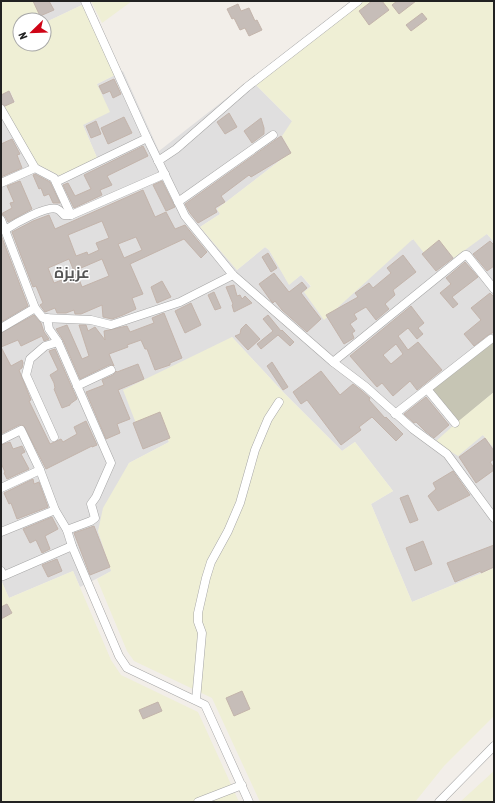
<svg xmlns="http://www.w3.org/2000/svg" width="495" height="803" viewBox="0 0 495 803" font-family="'Asap Condensed',Cairo,sans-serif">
  <rect width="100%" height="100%" fill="#f2eee9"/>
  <!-- residential -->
  <g fill="#e0dfdf">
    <polygon points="33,1 82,1 82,5 44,23 44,20 42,20"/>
    <polygon points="123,71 159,151 246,83 254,83 292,121 291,152 217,209 220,214 200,227 237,270 265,247 269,250 289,284 301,275 311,287 414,239 439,240 487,234 494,242 494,392 457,423 483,435 494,448 494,568 412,602 371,504 393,491 355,442 342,451 283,392 232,337 158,417 169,442 129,463 98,531 112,571 80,587 73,571 9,598 1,580 1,95 10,91 15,102 2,107 98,160 83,125 97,84"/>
  </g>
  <!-- construction -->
  <polygon fill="#c6c5b4" points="494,340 494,392 457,423 431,390"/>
  <!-- farmland -->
  <g fill="#efefd5">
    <polygon points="1,1 33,1 42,20 20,20 20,44 44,44 44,23 82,5 115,75 97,84 110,112 83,125 98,160 62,177 33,162 2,107 15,102 10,91 1,95"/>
    <polygon points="91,1 132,1 102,23"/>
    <polygon points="362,1 494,1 494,242 487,234 454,258 439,241 424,253 413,239 324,320 304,292 311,286 301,275 289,285 269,250 265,247 237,270 200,227 220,214 217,209 291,152 282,136 292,121 254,83"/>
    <polygon points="232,337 283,392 342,451 355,442 393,491 371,504 412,602 494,568 494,716 444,766 415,802 260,802 212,698 134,661 127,651 97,579 111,571 98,531 103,508 129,463 169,442 158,417 137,426 123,390"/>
    <polygon points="494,392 494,448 483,435 458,456 435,442 455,424"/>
    <polygon points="73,571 111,660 121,675 198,712 239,802 1,802 1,580 9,598"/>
    <polygon points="494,771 494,802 460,802"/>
  </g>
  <!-- building -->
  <g fill="#c6bdb8" stroke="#c3b4ab" fill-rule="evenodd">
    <polygon points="33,1 49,1 54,10 40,16"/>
    <polygon points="372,1 382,1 389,10 369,25 359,11"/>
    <polygon points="397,1 416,1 399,14 392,5"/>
    <polygon points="238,4 241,11 249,8 255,21 257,20 262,30 249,36 245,28 240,30 234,18 232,19 227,9"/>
    <polygon points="422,13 427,19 411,31 406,25"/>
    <polygon points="114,79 121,94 113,98 110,91 103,94 99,86"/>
    <polygon points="9,91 14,102 5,106 1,104 1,95"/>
    <polygon points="229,113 237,127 225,134 217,122"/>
    <polygon points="124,117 132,133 108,144 101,128"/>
    <polygon points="261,118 264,128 264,134 252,143 244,131"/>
    <polygon points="96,121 101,134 91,138 86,126"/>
    <polygon points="281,136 291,153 251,177 249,175 221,196 225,202 215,208 217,212 198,223 190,213 185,204"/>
    <polygon points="12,139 20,154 17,155 22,168 1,177 1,144"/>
    <polygon points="143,146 148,156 107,176 112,185 100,190 102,195 74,208 63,185 68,183 75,196 91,189 84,175"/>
    <polygon points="35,174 50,182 60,203 53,203 49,194 44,196 41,188 39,189 33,175"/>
    <polygon points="20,181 32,209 8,222 5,216 1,214 12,208 10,203 14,202 7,186"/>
    <polygon points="162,181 175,207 166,211 153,185"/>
    <path d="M143,190l12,27 11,-5 9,17 10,-4 22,27 -6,6 -17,-19 -54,25 13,30 -11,4 4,11 -13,6 -11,4 -9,-2 -1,-12 -21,9h-6l-1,-4 -8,3h-9l-2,-5 -10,4 -5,-7 3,-2 -7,-17 -3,1 -21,-55 21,-11 16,-6 6,14zM102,221l7,17 -13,5 3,7 -11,5 -1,-3 -11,4 -8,-21zM136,237l6,13 -18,8 -6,-14zM69,259l5,12 28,-12 7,17 -27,11 -5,-13 -23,9 -6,-15z"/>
    <polygon points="1,235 28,306 1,322"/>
    <polygon points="439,240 453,258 436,271 422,254"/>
    <polygon points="490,241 494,245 494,266 487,271 473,254"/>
    <polygon points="268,253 277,268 271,272 262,257"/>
    <polygon points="403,255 416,272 393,290 395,295 385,304 389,309 376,320 366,307 354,314 357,319 350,324 355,331 352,333 354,338 344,344 326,315 358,297 355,293 369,283 373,288 391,273 387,268"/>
    <polygon points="465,262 478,277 452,297 458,304 453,308 440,293 451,284 446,278"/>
    <polygon points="274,273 289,292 302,282 307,288 301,293 321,319 307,332 282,310 275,301 273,303 271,301 259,284"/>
    <polygon points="162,281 171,297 157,303 151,287"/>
    <polygon points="234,285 237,296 240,295 242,299 245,296 252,303 234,312 232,305 233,304 226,287"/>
    <polygon points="214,292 221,308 215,310 208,295"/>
    <polygon points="490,293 494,297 494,332 488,335 474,346 464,334 481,320 471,308"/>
    <polygon points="191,303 201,325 185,333 175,311"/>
    <path d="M411,306l13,17 -6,5 5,6 -6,5 -9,-11 -10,8 10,14 10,-8 24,28 -25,20 -7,-9 -17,15 -11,-13 -5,4 -27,-31zM396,344l7,10 -12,10 -8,-9z"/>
    <polygon points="164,313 182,358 170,363 170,365 155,370 147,349 145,349 141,340 127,345 128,347 109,354 114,366 109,365 80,379 63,340 56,329 67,325 82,359 89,356 79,325 86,325 88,331 95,327 105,340 104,331 127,326 130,332 154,323 152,318"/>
    <polygon points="34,315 41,323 44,332 49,339 44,341 42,336 21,346 18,340 1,347 11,366 22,360 23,363 22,368 19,370 31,400 29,401 50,444 61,439 63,442 77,434 74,427 86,421 97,445 92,447 92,446 46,469 24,426 19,425 1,434 1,333"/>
    <polygon points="268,315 281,331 282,330 294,342 290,346 278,335 261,349 257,344 273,331 263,319"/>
    <polygon points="246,324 260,339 248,350 235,336 240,334 241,329"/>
    <polygon points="55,349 77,399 70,404 70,405 62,408 54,389 55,388 54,383 50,375 58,370 49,351"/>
    <polygon points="272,362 288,387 283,390 267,366"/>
    <polygon points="138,364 144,379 118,390 130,419 117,424 120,433 106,439 86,392 104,385 102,380 113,375 116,371 117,372"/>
    <polygon points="321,371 340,395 353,384 362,391 370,398 369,400 385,418 386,417 403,434 396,441 372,417 359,427 361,430 341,445 307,400 301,404 293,392"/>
    <polygon points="426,397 449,425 434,438 425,431 416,422 414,423 404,414"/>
    <polygon points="160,412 170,438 143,449 133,423"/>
    <polygon points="485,438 494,451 494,459 490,462 494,468 494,470 476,483 459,457"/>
    <polygon points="10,442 13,449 22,446 25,452 21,454 29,469 7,479 4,473 5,472 1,463 1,445"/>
    <polygon points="453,471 470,495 438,511 428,496 436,489 433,483"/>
    <polygon points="33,479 34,484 39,482 48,507 17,519 11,503 9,504 4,493"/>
    <polygon points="408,495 418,520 410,523 400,498"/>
    <polygon points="52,517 58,529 45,536 50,549 42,553 36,540 30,543 23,529"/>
    <polygon points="94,526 110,567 90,575 74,533"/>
    <polygon points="423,541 432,564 415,571 406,548"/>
    <polygon points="494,545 494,567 481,573 481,571 455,582 447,563"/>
    <polygon points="57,559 62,571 48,577 42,565"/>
    <polygon points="7,604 12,613 1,619 1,607"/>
    <polygon points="242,691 250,709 234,716 226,698"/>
    <polygon points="158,702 162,711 143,719 139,710"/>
  </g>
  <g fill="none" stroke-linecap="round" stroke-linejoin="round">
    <!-- minor casing -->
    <g stroke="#a6a6a6" stroke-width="9">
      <g id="minor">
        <polyline points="85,1 147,138 185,216 233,275 333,362 366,387 413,429 447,454 494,518"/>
        <polyline points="1,109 35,168"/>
        <polyline points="158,161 176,149 247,87 358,1"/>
        <polyline points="56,182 147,138"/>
        <polyline points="1,183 35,168 54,178 71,215"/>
        <polyline points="178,202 273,135"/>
        <polyline points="1,220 5,230"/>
        <path d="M35,308l-30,-78c9,-6 42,-25 52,-21 3,1 5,4 7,6h7l94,-41"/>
        <polyline points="47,318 49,329 58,342 111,463 96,497 91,504 95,518 91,521 67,530"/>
        <polyline points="1,328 35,308 43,318 91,320 111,325 180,302 233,275"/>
        <polyline points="333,362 465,255 467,255 494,289"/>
        <polyline points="77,386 111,370"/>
        <polyline points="427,389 455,423"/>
        <polyline points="395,414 491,339"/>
        <polyline points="54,437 26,375 30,359 45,346 58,342"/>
        <polyline points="1,440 21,430 40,470 55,510 67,530 72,546 119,656 127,668 205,705 249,802"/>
        <polyline points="1,488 40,470"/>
        <polyline points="1,532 55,510"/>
        <polyline points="1,571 3,576 72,546"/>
        <polyline points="196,700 202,633 198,622 198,613 206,578 211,562 228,531 240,503 255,450 268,419 279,402"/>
        <polyline points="198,802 242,785"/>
        <polyline points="439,802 494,746"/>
      </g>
    </g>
    <!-- minor -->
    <use href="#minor" stroke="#fff" stroke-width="8"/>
  </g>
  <g text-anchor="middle" stroke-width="3" stroke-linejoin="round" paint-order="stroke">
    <!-- quarter labels -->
    <g font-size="15" font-weight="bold" fill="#555" stroke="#fff">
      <text x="72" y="278">عزيزة</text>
    </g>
  </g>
  <!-- border -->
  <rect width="495" height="803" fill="none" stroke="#222222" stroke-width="4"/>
  <!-- north arrow -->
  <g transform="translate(32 32) rotate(247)"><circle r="19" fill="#ffffff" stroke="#a7a7a7"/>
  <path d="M0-3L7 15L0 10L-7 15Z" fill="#cf0416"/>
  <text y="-6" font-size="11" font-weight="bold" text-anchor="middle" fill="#222222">N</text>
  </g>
</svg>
